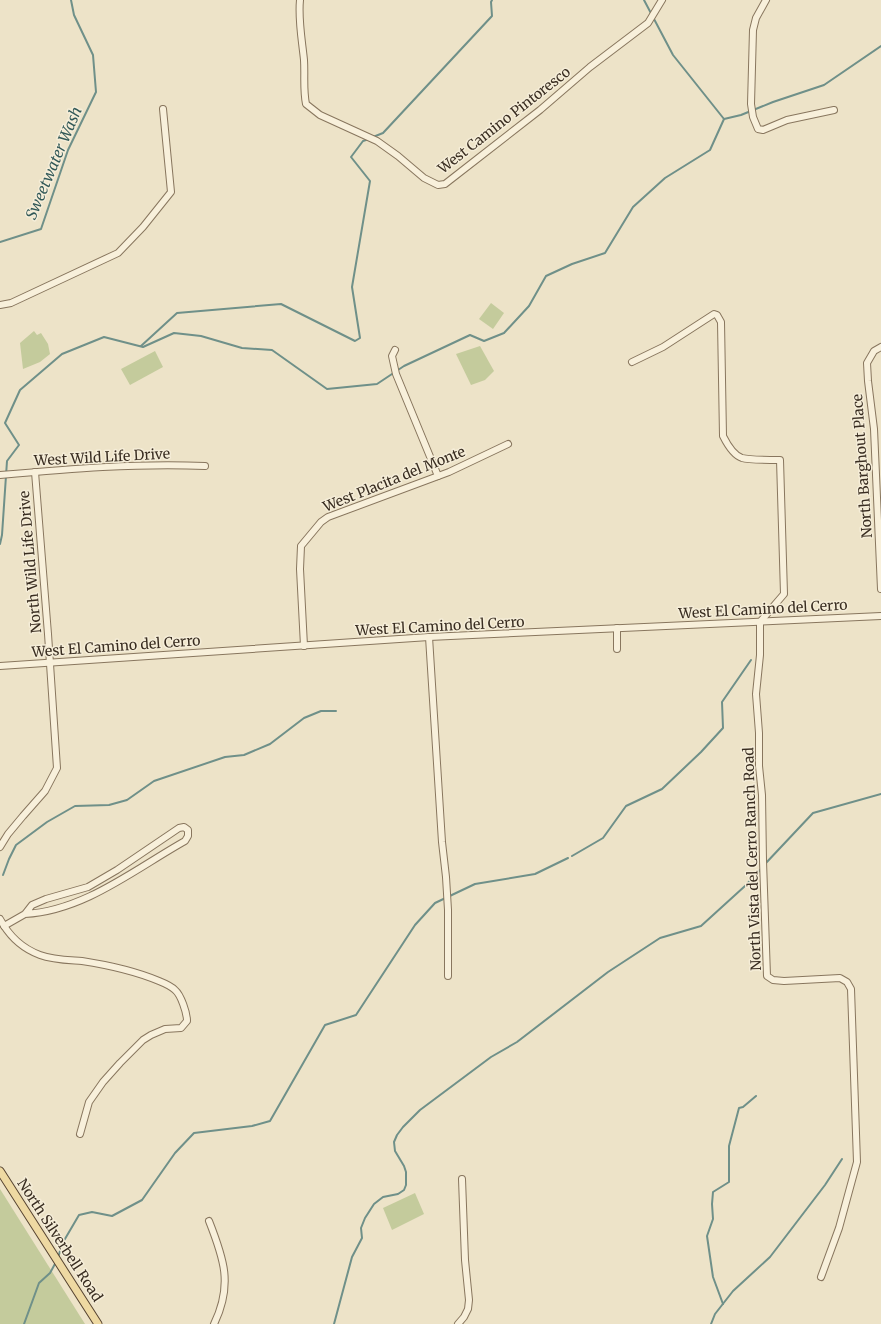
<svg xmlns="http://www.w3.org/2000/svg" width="881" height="1324" viewBox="0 0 881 1324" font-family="Merriweather,serif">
  <rect width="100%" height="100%" fill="#ede3c8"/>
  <!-- green -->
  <g fill="#c4cb9c">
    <polygon points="491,303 504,313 493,329 479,319"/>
    <polygon points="34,331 37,335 41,333 48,344 50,354 40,362 23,369 20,343"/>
    <polygon points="480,346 494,371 485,380 471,385 456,354"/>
    <polygon points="155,351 163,367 130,385 121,369"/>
    <polygon points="0,1189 85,1324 0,1324"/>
    <polygon points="415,1193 424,1214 392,1230 383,1208"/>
  </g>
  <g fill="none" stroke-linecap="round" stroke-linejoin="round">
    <!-- stream -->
    <g stroke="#6f9089" stroke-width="2">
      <polyline points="644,0 673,55 724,119"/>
      <polyline points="373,137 383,133 492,16 491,2 492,0"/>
      <polyline points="0,242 41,229 68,150 96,92 93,55 74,15 71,0"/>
      <polyline points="141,346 177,313 281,304 355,341 360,338 352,287 370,181 351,157 363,141 369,139"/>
      <polyline points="0,544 2,535 7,461 19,445 5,423 20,390 62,354 104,337 143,347 174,333 201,336 242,348 272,350 327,389 377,384 404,366 470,335 484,341 504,333 529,306 546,276 572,264 605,253 633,207 665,178 710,150 724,119 741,115 773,102 824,85 881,46"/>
      <polyline points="572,856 603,838 626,806 662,789 701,752 723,728 722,702 751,660"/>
      <polyline points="765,864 813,813 881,794"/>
      <polyline points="3,875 9,859 16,845 47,822 75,806 109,805 127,800 154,781 225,757 244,755 270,744 304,718 321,711 336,711"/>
      <polyline points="58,1258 62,1244 79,1215 92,1212 112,1216 142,1200 175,1153 194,1133 252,1126 270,1121 325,1025 356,1015 415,925 435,903 475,884 535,874 568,858"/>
      <polyline points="723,1304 713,1277 707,1236 713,1219 712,1204 713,1192 729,1182 729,1146 739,1108 743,1107 756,1096"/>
      <polyline points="24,1324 39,1283 50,1273 56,1262"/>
      <polyline points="334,1324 352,1257 362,1238 361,1228 365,1218 374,1204 383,1197 398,1194 404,1190 406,1185 406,1172 404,1166 395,1151 394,1142 397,1135 403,1127 420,1110 491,1057 517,1042 608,972 660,938 701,926 745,886 762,868"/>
      <polyline points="711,1324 715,1314 733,1291 770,1257 825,1185 842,1159"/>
    </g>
    <!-- minor casing -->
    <g stroke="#88765e" stroke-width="8">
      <g id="minor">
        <path d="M300,0c-2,20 2,40 4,60 1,15 -1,29 2,44l14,11 57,26 21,15 26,22 14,7 7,-1 95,-74 50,-43 58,-44 14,-23"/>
        <polyline points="766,0 756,18 753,30 751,104 753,117 758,129 763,130 787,120 834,110"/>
        <polyline points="0,305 11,303 118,253 143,227 171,192 163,109"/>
        <polyline points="881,347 874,351 867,363 868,381 874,429 881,589"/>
        <polyline points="395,350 392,356 396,374 438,476"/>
        <path d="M632,362l31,-15 51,-33 3,1 4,7 2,114c4,8 10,19 19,22 7,2 29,2 38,2l4,134 -24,28v33l-4,39 3,39v33l3,29 1,66 4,115 6,4 11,1 56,-3 7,4 4,7 6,173 -18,66 -18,49"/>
        <path d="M0,475c68,-6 137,-12 205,-9"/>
        <polyline points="429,637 442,842 446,877 448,910 448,976"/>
        <polyline points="304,646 300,569 301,546 321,522 328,517 449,472 508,444"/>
        <polyline points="617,649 617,628"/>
        <polyline points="0,666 429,637 881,616"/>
        <polyline points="0,847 8,834 23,816 45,791 57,768 48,634 35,472"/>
        <path d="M0,919c9,17 21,29 40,36 13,5 28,5 42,6 26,4 53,10 77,20 5,2 12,5 16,9 6,5 12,23 12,31l-6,7 -16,1 -14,6 -8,5 -23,23 -17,19 -14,20 -9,32"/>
        <path d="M4,926l21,-12 7,-9 14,-6 42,-12 29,-17 62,-42 5,-1 4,3v6l-3,5c-50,28 -101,70 -160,73"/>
        <path d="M209,1221c15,38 24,64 5,103"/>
        <polyline points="458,1324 464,1317 468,1309 469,1300 465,1260 462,1179"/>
      </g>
    </g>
    <!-- major casing -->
    <g stroke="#574431" stroke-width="9">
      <polyline id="major" points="0,1171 98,1324"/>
    </g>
    <!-- minor -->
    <use href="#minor" stroke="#f8f0db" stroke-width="6"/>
    <!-- major -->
    <use href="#major" stroke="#eed9a2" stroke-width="7"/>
  </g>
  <g text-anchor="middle" stroke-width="3" stroke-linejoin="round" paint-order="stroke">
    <!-- street labels -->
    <g font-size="14" fill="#392d21" stroke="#f5edd8">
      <text transform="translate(504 120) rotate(-38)" y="5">West Camino Pintoresco</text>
      <text transform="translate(102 457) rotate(-3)" y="5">West Wild Life Drive</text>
      <text transform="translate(862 466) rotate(-94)" y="5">North Barghout Place</text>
      <text transform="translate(394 479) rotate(-22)" y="5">West Placita del Monte</text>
      <text transform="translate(30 562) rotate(-95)" y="5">North Wild Life Drive</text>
      <text transform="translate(763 609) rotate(-3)" y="5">West El Camino del Cerro</text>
      <text transform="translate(440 626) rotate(-3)" y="5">West El Camino del Cerro</text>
      <text transform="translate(116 646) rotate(-4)" y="5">West El Camino del Cerro</text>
      <text transform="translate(752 859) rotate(-92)" y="5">North Vista del Cerro Ranch Road</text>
      <text transform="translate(60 1240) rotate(57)" y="5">North Silverbell Road</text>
    </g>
    <!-- water labels -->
    <g font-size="15" font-style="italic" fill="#315857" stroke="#f5edd8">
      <text transform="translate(54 163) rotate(-67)" y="5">Sweetwater Wash</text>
    </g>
  </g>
</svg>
